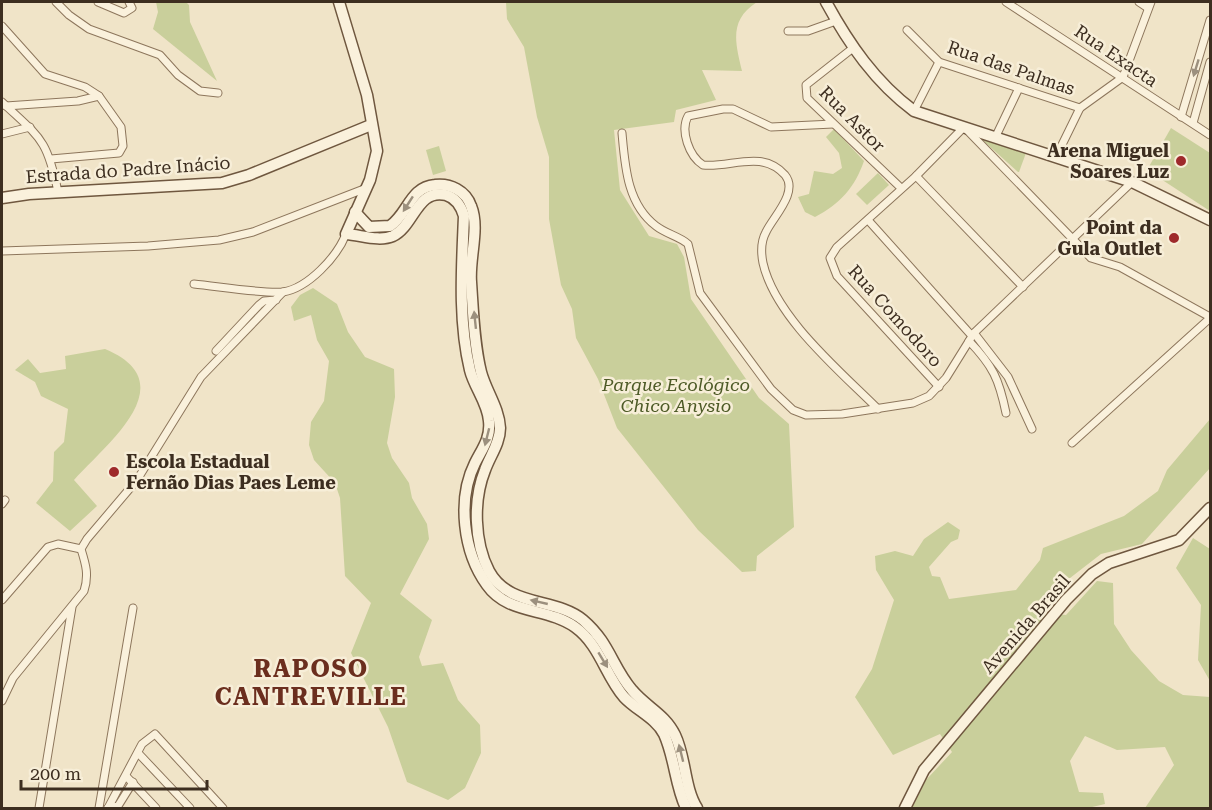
<svg xmlns="http://www.w3.org/2000/svg" width="1212" height="810" viewBox="0 0 1212 810" font-family="'Roboto Serif',serif">
  <rect width="100%" height="100%" fill="#f0e4c8"/>
  <!-- green -->
  <g fill="#c9cf9b">
    <polygon points="156,2 186,2 189,5 190,22 217,81 153,29 158,12"/>
    <path d="M506,2h251c-28,18 -22,40 -15,69l-40,-1 14,30 -40,10 -2,12 -60,8 6,60 29,46 28,8 7,13 7,42 68,99 30,26 5,103 -37,29 -1,15 -14,1 -44,-42 -81,-102 -19,-49 -22,-41 -4,-29 -11,-24 -12,-66v-62l-12,-40 -13,-70 -17,-28z"/>
    <polygon points="1171,128 1210,153 1210,211 1147,170"/>
    <path d="M834,129l30,32c-9,26 -24,43 -49,56l-10,-5 -7,-15 11,-3 5,-23 19,3 9,-6 -3,-15 -13,-16z"/>
    <polygon points="978,136 1026,153 1019,172 1018,172"/>
    <polygon points="439,146 446,171 433,175 426,150"/>
    <polygon points="878,173 889,185 867,205 856,194"/>
    <polygon points="313,288 337,304 348,332 365,357 394,369 395,397 387,443 392,458 409,483 412,498 427,524 429,539 400,594 432,620 419,657 422,666 443,663 458,700 480,725 481,753 465,788 448,800 407,782 388,727 351,653 371,603 345,576 340,498 335,483 314,460 309,445 311,422 324,401 329,361 317,340 311,315 294,321 291,307 300,295"/>
    <path d="M105,349c82,34 0,96 -31,131l23,26 -27,25 -34,-28 17,-22 1,-29 10,-10 4,-33 -27,-13 -6,-14 -20,-12 13,-11 12,14 26,-4 -1,-13z"/>
    <polygon points="1210,419 1210,468 1142,544 1101,554 1061,585 1045,613 1066,615 1097,581 1113,583 1114,624 1131,650 1159,681 1183,695 1210,697 1210,808 1145,808 1174,765 1165,747 1117,750 1085,736 1070,761 1079,792 1103,793 1105,804 1088,808 912,808 926,780 952,752 940,734 893,755 855,697 872,669 894,600 876,570 875,556 895,551 913,556 924,539 948,522 960,530 958,539 951,542 929,567 932,576 940,577 949,599 1016,590 1040,560 1043,548 1124,516 1158,491 1167,470"/>
    <polygon points="1193,538 1210,549 1210,681 1198,660 1201,605 1176,568"/>
  </g>
  <g fill="none" stroke-linecap="round" stroke-linejoin="round">
    <!-- street casing -->
    <g stroke="#8d765c" stroke-width="9">
      <g id="street">
        <polyline points="56,2 69,15 89,29 160,55 178,75 200,91 218,93"/>
        <polyline points="98,2 124,13 132,8 129,2"/>
        <polyline points="1006,2 1210,135"/>
        <polyline points="1139,2 1148,8"/>
        <polyline points="2,26 45,74 85,87 99,96 121,127 123,146 119,153 51,159"/>
        <polyline points="907,30 939,62 1080,108"/>
        <polyline points="788,31 808,31 836,21"/>
        <polyline points="853,48 806,85 807,98 901,188"/>
        <polyline points="1123,77 1151,2"/>
        <path d="M2,102c38,36 45,36 56,90"/>
        <polyline points="6,106 78,101 99,96"/>
        <polyline points="914,111 939,62"/>
        <polyline points="1181,117 1210,20"/>
        <polyline points="1193,123 1210,62"/>
        <path d="M833,124l-62,3 -38,-18h-10l-35,7c-8,15 1,40 15,49 28,3 59,-16 82,10 14,17 -12,42 -19,57 -5,9 -5,21 -3,31 12,54 77,108 115,146"/>
        <polyline points="967,130 1091,258 1120,267 1210,317"/>
        <path d="M622,133c3,33 5,71 34,93 10,8 23,10 32,18l12,49 71,96 22,21 13,5 36,-1 71,-11 16,-7 17,-18 28,-45 158,-151"/>
        <polyline points="2,134 30,127"/>
        <polyline points="995,138 1019,88"/>
        <polyline points="1056,157 1080,108 1123,77"/>
        <polyline points="916,176 1023,287"/>
        <polyline points="868,220 972,336"/>
        <polyline points="2,251 148,246 219,240 253,232 364,189"/>
        <path d="M194,284c22,2 69,10 89,8 25,-4 54,-35 63,-58"/>
        <polyline points="974,333 1008,377 1032,429"/>
        <path d="M969,341c24,25 30,38 37,72"/>
        <polyline points="216,351 259,305 264,301 276,300"/>
        <polyline points="939,387 837,276 830,258 837,247 916,176 963,128"/>
        <polyline points="1072,443 1210,318"/>
        <polyline points="2,504 5,500"/>
        <polyline points="2,600 48,547 58,544 81,549"/>
        <path d="M2,701l11,-23 71,-87c5,-16 2,-26 -3,-42l6,-10 50,-59 64,-103 82,-85"/>
        <polyline points="139,754 190,808"/>
        <polyline points="126,776 156,808"/>
        <polyline points="39,808 72,607"/>
        <polyline points="99,808 133,608"/>
        <polyline points="108,808 142,744 155,734 223,808"/>
        <polyline points="108,808 118,806 133,782"/>
      </g>
    </g>
    <!-- secondary casing -->
    <g stroke="#6f573f" stroke-width="13">
      <g id="secondary">
        <path d="M339,2l28,93 10,56 -7,29 -24,54c15,1 33,8 47,2 21,-10 24,-48 53,-41 10,3 15,11 18,21 -2,50 -6,104 6,154 4,17 18,33 19,51 2,17 -7,28 -14,42 -18,36 -12,89 12,122 21,30 60,22 88,42 25,18 30,48 49,70 12,13 32,21 40,37 11,24 11,51 22,74"/>
        <path d="M826,2c23,42 49,80 88,109l218,71 78,38"/>
        <polyline points="2,198 29,194 222,183 249,175 371,125"/>
        <path d="M355,212l14,15 21,-1c18,-12 20,-39 45,-41 15,-2 31,6 36,21 9,22 -2,52 0,76 2,29 3,62 10,90 5,19 18,36 19,56 0,15 -10,28 -15,42 -12,30 -11,72 4,101 20,37 66,26 94,49 27,23 29,47 49,70 14,17 33,24 43,45 11,23 9,52 22,73"/>
        <polyline points="905,808 924,770 1066,600 1092,574 1109,563 1179,540 1210,508"/>
      </g>
    </g>
    <!-- street -->
    <use href="#street" stroke="#faf1dc" stroke-width="7"/>
    <!-- secondary -->
    <use href="#secondary" stroke="#faf1dc" stroke-width="10"/>
  </g>
  <!-- one-way arrows -->
  <defs><path id="oneway-solid" d="M-6-.8H1V-3.2L6.5 0L1 3.2V.8H-6Z" transform="scale(1.5)"/></defs>
  <g fill="#9c907e">
    <use href="#oneway-solid" transform="translate(1196 68) rotate(107)"/>
    <use href="#oneway-solid" transform="translate(408 204) rotate(123)"/>
    <use href="#oneway-solid" transform="translate(475 320) rotate(-96)"/>
    <use href="#oneway-solid" transform="translate(487 437) rotate(104)"/>
    <use href="#oneway-solid" transform="translate(539 602) rotate(-167)"/>
    <use href="#oneway-solid" transform="translate(603 660) rotate(59)"/>
    <use href="#oneway-solid" transform="translate(681 753) rotate(-104)"/>
  </g>
  <!-- markers -->
  <g fill="#9e2a2b" stroke="#f7eed8" stroke-width="2">
    <circle cx="1181" cy="161" r="6"/>
    <circle cx="1174" cy="238" r="6"/>
    <circle cx="114" cy="472" r="6"/>
  </g>
  <g text-anchor="middle" stroke-width="5" stroke-linejoin="round" paint-order="stroke">
    <!-- street labels -->
    <g font-size="18" fill="#3d2e20" stroke="#f7eed8">
      <text transform="translate(1116 56) rotate(34)" y="6">Rua Exacta</text>
      <text transform="translate(1011 68) rotate(19)" y="6">Rua das Palmas</text>
      <text transform="translate(852 119) rotate(45)" y="6">Rua Astor</text>
      <text transform="translate(128 170) rotate(-4)" y="6">Estrada do Padre Inácio</text>
      <text transform="translate(895 316) rotate(48)" y="6">Rua Comodoro</text>
      <text transform="translate(1026 624) rotate(-49)" y="6">Avenida Brasil</text>
    </g>
    <!-- poi labels -->
    <g font-size="18" font-weight="bold" fill="#3d2e20" stroke="#f7eed8" text-anchor="end">
      <text x="1169" y="157">Arena Miguel<tspan x="1169" dy="21">Soares Luz</tspan></text>
      <text x="1162" y="234">Point da<tspan x="1162" dy="21">Gula Outlet</tspan></text>
      <text x="126" y="468" text-anchor="start">Escola Estadual<tspan x="126" dy="21">Fernão Dias Paes Leme</tspan></text>
    </g>
    <!-- park labels -->
    <g font-size="18" font-style="italic" fill="#4d5a26" stroke="#f7eed8">
      <text x="676" y="391">Parque Ecológico<tspan x="676" dy="21">Chico Anysio</tspan></text>
    </g>
    <!-- district labels -->
    <g font-size="24" font-weight="bold" letter-spacing="1.5" fill="#6b2e1e" stroke="#f7eed8">
      <text x="311" y="677">RAPOSO<tspan x="311" dy="28">CANTREVILLE</tspan></text>
    </g>
  </g>
  <!-- border -->
  <rect width="1212" height="810" fill="none" stroke="#3d2e20" stroke-width="6"/>
  <!-- scale -->
  <path d="M21 780v9h186v-9" fill="none" stroke="#3d2e20" stroke-width="3"/>
  <text x="30" y="780" font-size="18" fill="#3d2e20" stroke="#f7eed8" stroke-width="4.5" paint-order="stroke">200 m</text>
</svg>
